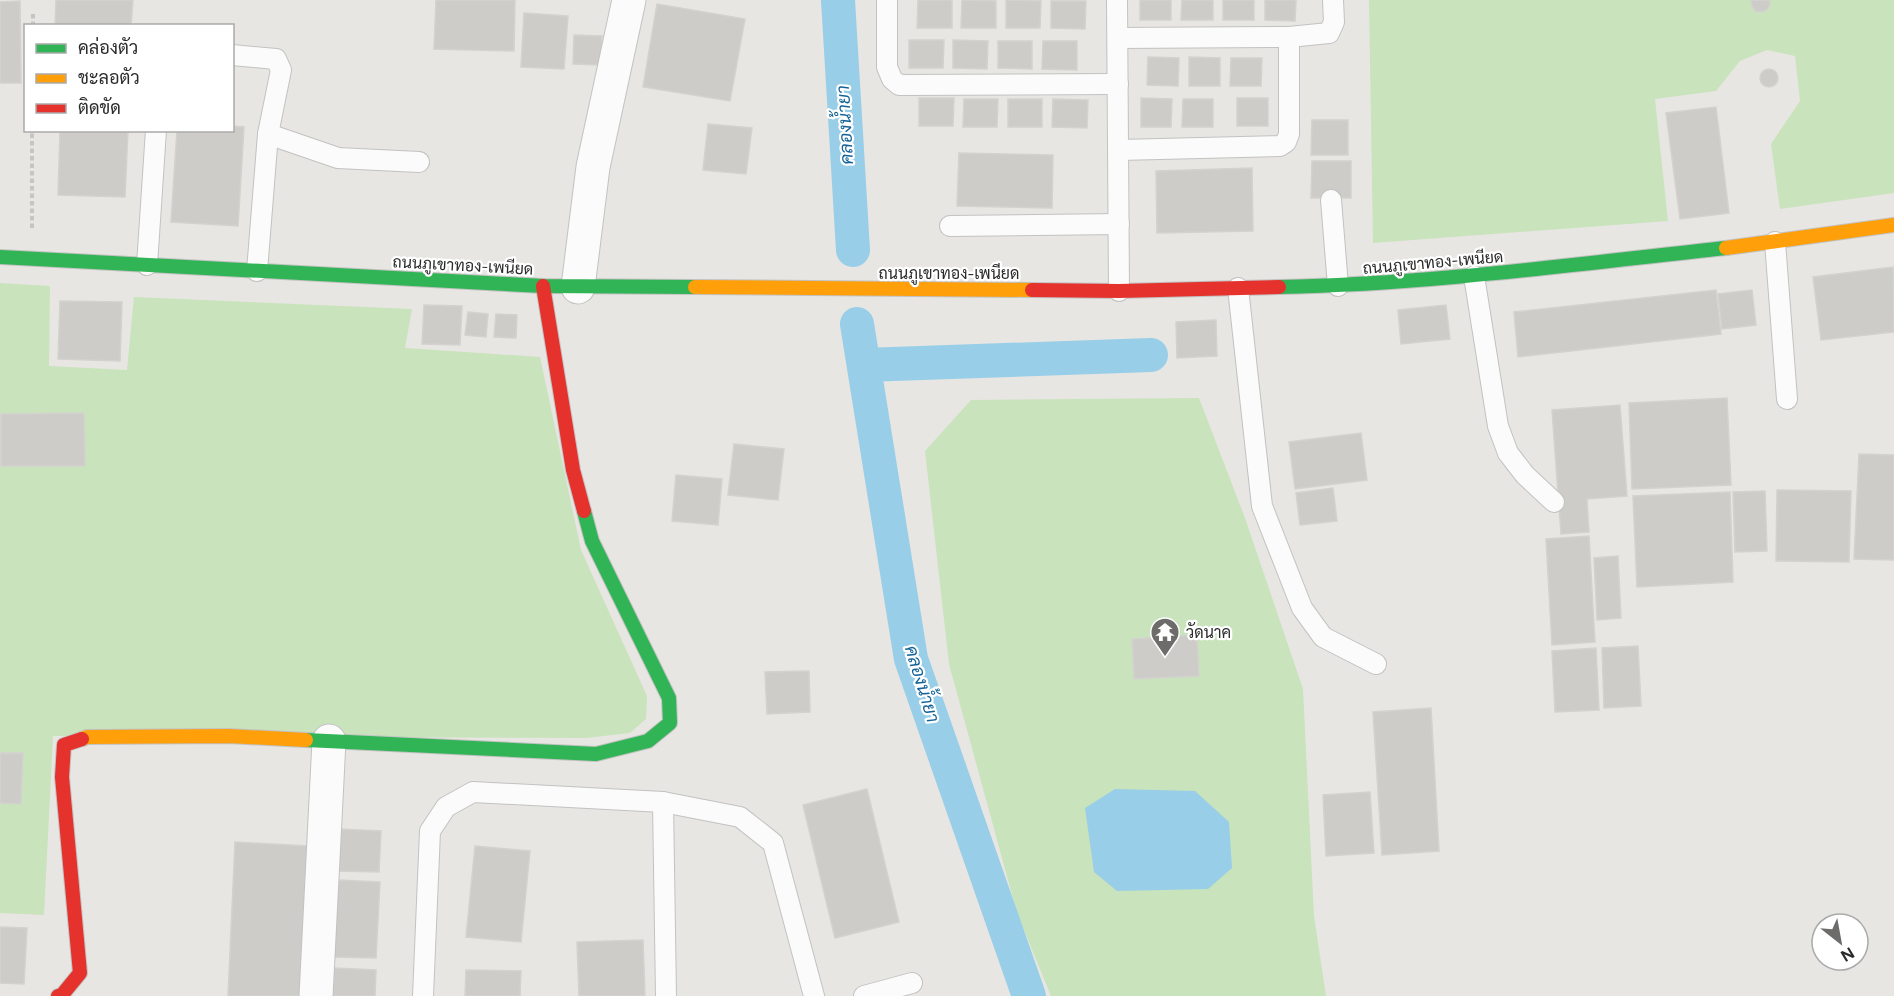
<svg xmlns="http://www.w3.org/2000/svg" width="1894" height="996" viewBox="0 0 1894 996" font-family="Figtree,Sarabun,sans-serif">
  <rect width="100%" height="100%" fill="#e8e6e2"/>
  <!-- green -->
  <g fill="#c9e3bc">
    <polygon points="1369,0 1894,0 1894,193 1780,209 1771,144 1800,101 1795,56 1767,50 1740,61 1716,91 1655,99 1668,221 1373,243"/>
    <polygon points="0,283 50,286 49,366 127,370 134,297 412,309 405,348 540,357 581,550 647,696 646,719 630,733 586,738 53,736 44,915 0,913"/>
    <polygon points="1199,398 1245,518 1303,689 1314,916 1326,996 1051,996 1017,913 949,664 925,451 971,400"/>
  </g>
  <!-- water -->
  <polygon fill="#98cee8" points="1115,789 1195,791 1229,822 1232,868 1208,889 1117,891 1094,872 1085,808"/>
  <g fill="none" stroke-linecap="round" stroke-linejoin="round">
    <!-- canal -->
    <g stroke="#98cee8" stroke-width="34">
      <polyline points="838,0 853,250"/>
      <polyline points="857,324 911,659 1029,996"/>
      <polyline points="864,365 1151,355"/>
    </g>
  </g>
  <!-- building -->
  <g fill="#cdccc8" stroke="#d3d2ce" stroke-width="1.5">
    <polygon points="56,0 133,0 131,26 55,26"/>
    <polygon points="436,0 515,0 514,51 434,49"/>
    <polygon points="918,0 952,0 952,28 917,28"/>
    <polygon points="962,0 996,1 996,28 961,28"/>
    <polygon points="1006,0 1041,1 1040,28 1006,28"/>
    <rect x="1140" y="0" width="31" height="20"/>
    <polygon points="1182,0 1213,0 1213,20 1181,20"/>
    <rect x="1223" y="0" width="31" height="20"/>
    <polygon points="1265,0 1296,0 1295,21 1265,20"/>
    <polygon points="1751,0 1770,0 1770,5 1767,10 1761,12 1755,11 1752,6"/>
    <polygon points="20,1 21,83 0,83 0,2"/>
    <polygon points="1051,1 1086,1 1085,29 1051,28"/>
    <polygon points="657,4 745,19 730,101 643,87"/>
    <polygon points="524,13 568,16 564,69 521,67"/>
    <polygon points="574,35 602,36 601,65 573,64"/>
    <polygon points="909,40 944,40 943,68 909,68"/>
    <polygon points="953,40 988,41 987,69 953,68"/>
    <polygon points="998,41 1032,41 1032,69 998,68"/>
    <polygon points="1043,41 1077,41 1077,70 1042,69"/>
    <polygon points="1148,57 1179,58 1178,86 1147,85"/>
    <polygon points="1189,57 1220,58 1220,86 1189,86"/>
    <polygon points="1231,58 1262,58 1261,86 1230,86"/>
    <circle cx="1769" cy="78" r="9"/>
    <polygon points="919,98 954,98 953,126 919,126"/>
    <polygon points="1141,98 1172,99 1171,127 1141,127"/>
    <rect x="1237" y="98" width="31" height="28"/>
    <polygon points="964,99 998,99 997,127 963,127"/>
    <rect x="1008" y="99" width="34" height="28"/>
    <polygon points="1053,99 1088,100 1087,128 1052,127"/>
    <polygon points="1183,99 1213,99 1213,127 1182,127"/>
    <polygon points="1716,107 1729,213 1680,219 1666,113"/>
    <polygon points="1312,120 1348,120 1348,155 1311,155"/>
    <polygon points="708,124 752,128 746,174 703,170"/>
    <polygon points="232,126 244,127 238,226 171,222 177,130 232,130"/>
    <polygon points="60,130 128,130 125,197 58,195"/>
    <polygon points="959,153 1053,155 1052,208 957,206"/>
    <polygon points="1312,161 1351,161 1351,198 1311,198"/>
    <polygon points="1252,168 1253,231 1157,233 1156,171"/>
    <polygon points="1893,267 1894,332 1821,340 1813,277"/>
    <polygon points="1716,290 1721,334 1518,357 1514,312"/>
    <polygon points="1752,290 1756,325 1722,329 1718,294"/>
    <polygon points="60,301 122,302 120,361 58,359"/>
    <polygon points="424,305 462,306 460,345 422,344"/>
    <polygon points="1446,305 1450,339 1401,344 1398,310"/>
    <polygon points="468,312 488,314 486,337 465,335"/>
    <polygon points="496,314 517,315 516,338 494,337"/>
    <polygon points="1216,320 1217,356 1177,358 1176,322"/>
    <polygon points="1727,398 1731,485 1632,489 1629,403"/>
    <polygon points="1620,405 1627,496 1587,499 1589,532 1561,534 1552,410"/>
    <polygon points="84,413 85,466 1,466 1,414"/>
    <polygon points="1361,433 1367,480 1295,489 1289,442"/>
    <polygon points="734,444 784,449 778,500 728,495"/>
    <polygon points="1859,454 1894,455 1894,560 1854,559"/>
    <polygon points="676,475 722,479 718,525 672,521"/>
    <polygon points="1333,488 1337,521 1300,525 1296,493"/>
    <polygon points="1777,490 1851,491 1849,562 1776,561"/>
    <polygon points="1765,491 1767,551 1735,552 1733,492"/>
    <polygon points="1730,492 1733,582 1637,587 1633,496"/>
    <polygon points="1589,536 1595,642 1552,645 1546,539"/>
    <polygon points="1618,556 1621,618 1597,620 1594,558"/>
    <polygon points="1197,635 1199,676 1134,679 1132,639"/>
    <polygon points="1638,646 1641,706 1604,708 1602,648"/>
    <polygon points="1596,648 1599,710 1555,712 1552,651"/>
    <polygon points="809,671 810,712 767,714 765,672"/>
    <polygon points="1431,708 1439,851 1382,855 1373,712"/>
    <polygon points="0,753 23,753 21,804 0,803"/>
    <polygon points="867,789 899,922 835,938 803,805"/>
    <polygon points="1370,792 1374,853 1326,856 1323,795"/>
    <polygon points="339,829 381,831 379,872 337,871"/>
    <polygon points="235,842 307,846 300,996 228,996"/>
    <polygon points="475,846 530,851 521,942 466,937"/>
    <polygon points="338,880 380,882 376,958 334,957"/>
    <polygon points="0,927 27,928 24,984 0,983"/>
    <polygon points="643,940 645,996 579,996 577,942"/>
    <polygon points="334,968 376,970 375,996 333,996"/>
    <polygon points="466,970 521,971 520,996 465,996"/>
  </g>
  <g fill="none" stroke-linecap="round" stroke-linejoin="round">
    <!-- lane casing -->
    <g stroke="#c2c2c2" stroke-width="22">
      <g id="lane">
        <polyline points="887,0 887,67 892,79 899,85 1118,84"/>
        <polyline points="1117,0 1119,291"/>
        <polyline points="1118,38 1289,37 1329,33 1334,22 1333,0"/>
        <polyline points="232,55 276,59 281,70 268,134 257,271"/>
        <polyline points="268,134 338,158 419,162"/>
        <polyline points="1119,150 1280,146 1286,142 1289,134 1289,37"/>
        <polyline points="1331,200 1338,286"/>
        <polyline points="950,226 1119,224"/>
        <polyline points="1775,242 1787,399"/>
        <polyline points="147,265 156,130"/>
        <polyline points="1474,276 1498,426 1508,453 1525,475 1554,502"/>
        <polyline points="1238,288 1262,506 1302,608 1323,637 1376,664"/>
        <polyline points="663,802 666,996"/>
        <polyline points="423,996 430,831 446,807 473,792 663,802 740,817 773,843 814,996"/>
        <polyline points="864,996 912,983"/>
      </g>
    </g>
    <!-- street casing -->
    <g stroke="#c2c2c2" stroke-width="35">
      <g id="street">
        <polyline points="578,287 593,167 629,0"/>
        <polyline points="316,996 329,741"/>
      </g>
    </g>
    <!-- fast casing -->
    <g stroke="#c2c2c2" stroke-width="16">
      <g id="fast">
        <polyline points="0,257 543,286 695,287"/>
        <path d="M1279,287c150,-3 298,-23 447,-39"/>
        <polyline points="306,740 596,754 648,741 670,723 669,698 592,541 584,511"/>
      </g>
    </g>
    <!-- slow casing -->
    <g stroke="#c2c2c2" stroke-width="16">
      <g id="slow">
        <polyline points="1726,248 1894,225"/>
        <polyline points="695,287 1032,290"/>
        <polyline points="82,739 87,737 229,736 306,740"/>
      </g>
    </g>
    <!-- jam casing -->
    <g stroke="#c2c2c2" stroke-width="16">
      <g id="jam">
        <polyline points="543,286 573,470 584,511"/>
        <polyline points="1032,290 1119,291 1279,287"/>
        <polyline points="58,996 62,995 80,973 62,777 64,745 82,739"/>
      </g>
    </g>
    <!-- path -->
    <g stroke="#c5c5c4" stroke-width="4" stroke-dasharray="4.5 3" stroke-linecap="butt">
      <polyline points="33,26 33,11"/>
      <polyline points="32,228 32,130"/>
    </g>
    <!-- lane -->
    <use href="#lane" stroke="#fcfbfb" stroke-width="20"/>
    <!-- street -->
    <use href="#street" stroke="#fcfbfb" stroke-width="33"/>
    <!-- fast -->
    <use href="#fast" stroke="#30b455" stroke-width="14"/>
    <!-- slow -->
    <use href="#slow" stroke="#ff9f0a" stroke-width="14"/>
    <!-- jam -->
    <use href="#jam" stroke="#e5322d" stroke-width="14"/>
  </g>
  <!-- icons -->
  <defs>
    <g id="temple-pin" transform="scale(1.5)"><path d="M0 17L-7.5 6A9.5 9.5 0 1 1 7.5 6Z" fill="#6d6c6b" stroke="#fff"/><path d="M0-6L5-2H3V0L6.5 2.5H4V6H1.5V3h-3V6H-4V2.5H-6.5L-3 0V-2H-5Z" fill="#fff"/></g>
  </defs>
  <g fill-rule="evenodd">
    <use href="#temple-pin" x="1165" y="632"/>
  </g>
  <g text-anchor="middle" stroke-width="4.5" stroke-linejoin="round" paint-order="stroke">
    <!-- street labels -->
    <g font-size="16" fill="#2b2b2b" stroke="#fff">
      <text transform="translate(1433 262) rotate(-5)" y="6">ถนนภูเขาทอง-เพนียด</text>
      <text transform="translate(463 265) rotate(3)" y="6">ถนนภูเขาทอง-เพนียด</text>
      <text x="949" y="279">ถนนภูเขาทอง-เพนียด</text>
    </g>
    <!-- poi labels -->
    <g font-size="16" fill="#2b2b2b" stroke="#fff" text-anchor="start">
      <text x="1186" y="638">วัดนาค</text>
    </g>
    <!-- water labels -->
    <g font-size="18" font-style="italic" fill="#136297" stroke="#fff">
      <text transform="translate(845 125) rotate(-93)" y="6">คลองน้ำยา</text>
      <text transform="translate(922 684) rotate(73)" y="6">คลองน้ำยา</text>
    </g>
  </g>
  <!-- legend -->
  <rect x="24" y="24" width="210" height="108" fill="#ffffff" stroke="#aaaaaa" stroke-width="1.5"/>
  <rect x="36" y="44" width="30" height="9" fill="#30b455" stroke="#aaaaaa" stroke-width="1.5"/>
  <text x="78" y="54" font-size="18" fill="#2b2b2b">คล่องตัว</text>
  <rect x="36" y="74" width="30" height="9" fill="#ff9f0a" stroke="#aaaaaa" stroke-width="1.5"/>
  <text x="78" y="84" font-size="18" fill="#2b2b2b">ชะลอตัว</text>
  <rect x="36" y="104" width="30" height="9" fill="#e5322d" stroke="#aaaaaa" stroke-width="1.5"/>
  <text x="78" y="114" font-size="18" fill="#2b2b2b">ติดขัด</text>
  <!-- north arrow -->
  <g transform="translate(1840 942) rotate(149)"><circle r="28" fill="#ffffff" stroke="#aaaaaa" stroke-width="1.5"/>
  <path d="M0-4.5L10 22L0 15L-10 22Z" fill="#6d6c6b"/>
  <text y="-9" font-size="16" font-weight="bold" text-anchor="middle" fill="#2b2b2b">N</text>
  </g>
</svg>
